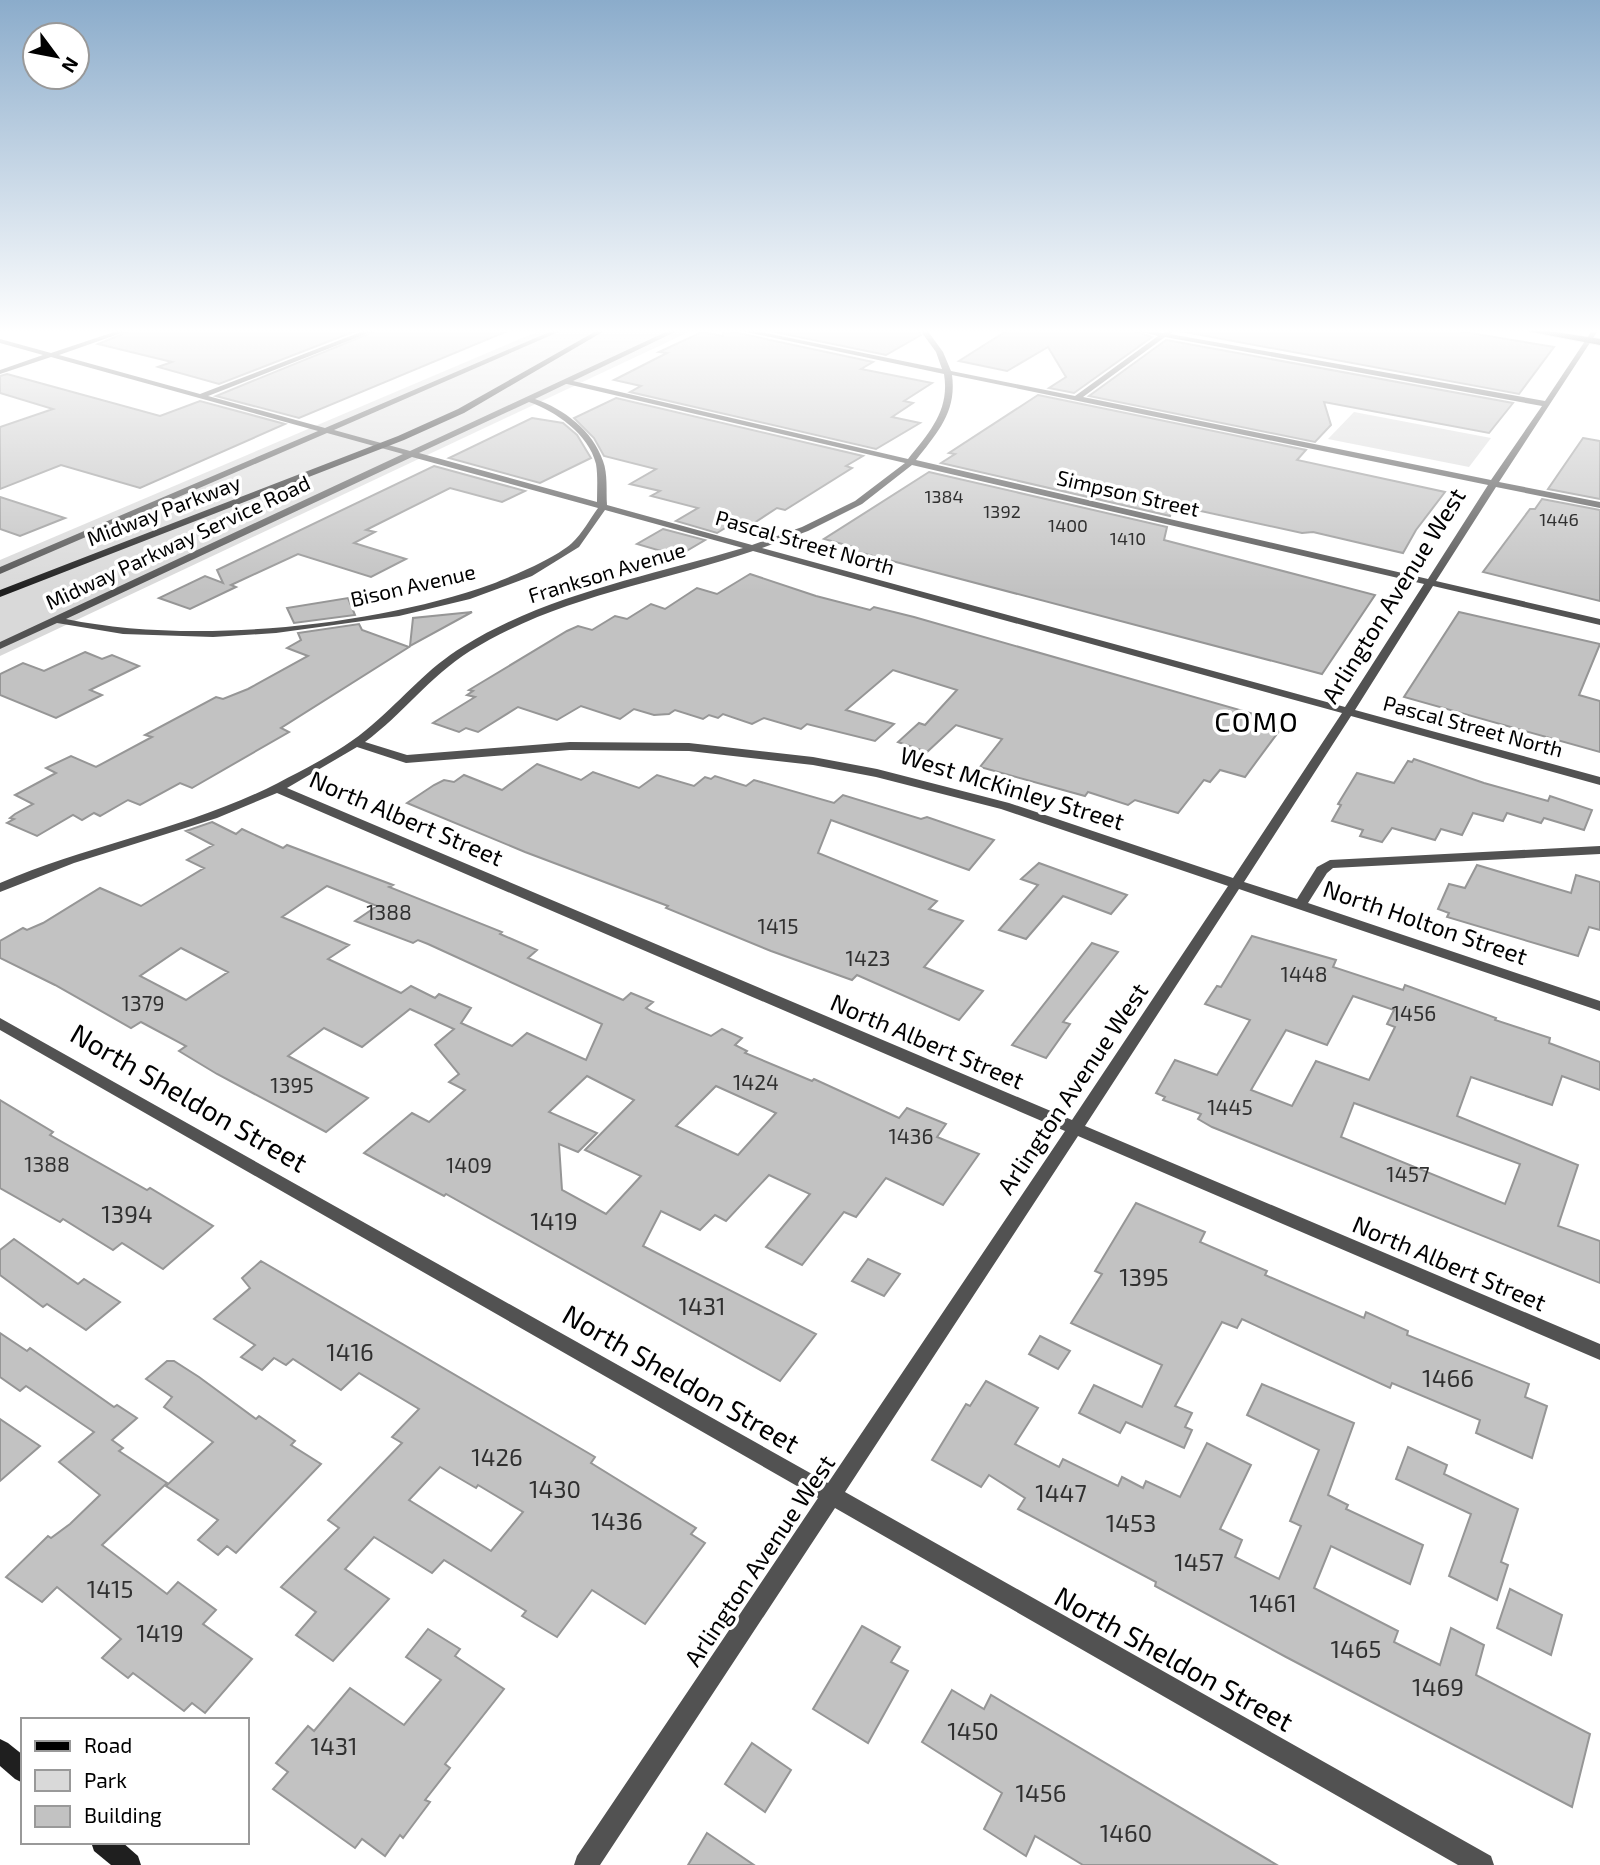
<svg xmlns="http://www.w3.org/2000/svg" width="1600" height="1865" viewBox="0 0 1600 1865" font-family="'Exo 2',sans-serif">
  <rect width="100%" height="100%" fill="#fff"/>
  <!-- green -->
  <g fill="#d9d9d9">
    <polygon points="541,330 693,330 0,656 0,560"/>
    <polygon points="1354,412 1491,438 1469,467 1328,439"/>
  </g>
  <!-- building -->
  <g fill="#c2c2c2" stroke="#969696" stroke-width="2" fill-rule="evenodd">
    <polygon points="132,330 358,330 219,384 158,367 172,362 98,344"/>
    <polygon points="378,330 510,330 299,418 216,396"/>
    <polygon points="724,330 873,362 861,369 932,383 904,401 913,403 892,417 920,423 876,449 630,392 641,386 614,380 667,353 659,352 702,332 723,336"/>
    <polygon points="765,330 917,330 921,335 886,355"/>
    <polygon points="1008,330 1131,330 1152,337 1074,393 1049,388 1066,377 1048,347 1007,371 959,361"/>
    <polygon points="1174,330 1452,330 1554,347 1519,394"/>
    <polygon points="1166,340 1513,403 1489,433 1324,402 1331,425 1315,442 1089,396"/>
    <polygon points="7,374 160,416 200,401 285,424 140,488 61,465 0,489 0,427 53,409 0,393 0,376"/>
    <polygon points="1038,395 1306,450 1297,460 1445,492 1416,530 1403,553 1313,532 1302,533 1173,505 1170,516 941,463 955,454 949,453"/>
    <polygon points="616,398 863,456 846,466 852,468 785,510 777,508 754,523 740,519 717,533 676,521 698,508 651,496 660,491 630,484 656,469 604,456 594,438 574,418"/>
    <polygon points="532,418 563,423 577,435 591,458 540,483 449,458"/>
    <polygon points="1583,438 1600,441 1600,499 1548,489"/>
    <polygon points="434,466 525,491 502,502 450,488 366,530 375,532 354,543 406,559 371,577 298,554 231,585 236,587 190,609 159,598 205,576 223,583 217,570"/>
    <polygon points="929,472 1167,527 1164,540 1375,595 1322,674 854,551 857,548 824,539"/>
    <polygon points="0,497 65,518 20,536 0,529"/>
    <polygon points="1542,499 1600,510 1600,601 1483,572 1530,509 1535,509"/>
    <polygon points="663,529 705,540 678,556 637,544"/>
    <polygon points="750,574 816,596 870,610 874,607 914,617 1285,723 1245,777 1220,770 1210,782 1204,780 1178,813 1135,800 1128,805 1088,792 1085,796 980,767 1002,739 956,725 927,752 898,742 919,723 925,725 957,690 893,670 846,710 894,724 875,741 807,724 801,729 764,718 752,724 723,714 718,718 709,715 703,719 675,710 669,714 654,715 634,709 620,719 581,706 557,720 518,707 478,732 466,728 459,732 433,723 475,697 467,695 473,691 469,690 567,631 578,626 592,630 615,616 627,619 651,604 665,609 697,588 717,594"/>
    <polygon points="348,598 355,615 294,623 287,608"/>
    <polygon points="472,612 410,646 413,618"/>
    <polygon points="1459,612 1600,644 1579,695 1600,701 1600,752 1404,697"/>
    <polygon points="359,624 362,630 409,647 281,728 289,732 192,788 180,783 140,805 128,800 100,816 94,813 82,820 73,815 37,836 7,823 14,819 10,818 15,814 33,804 15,795 56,773 46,768 71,756 96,767 152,737 145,735 216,697 223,699 248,689 308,656 287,648 301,640 298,633"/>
    <polygon points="85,652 102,659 112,655 139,666 90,690 102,695 56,718 0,695 0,674 23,663 44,671"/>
    <polygon points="1414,759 1484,783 1548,801 1550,796 1592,810 1584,830 1544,818 1541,823 1507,813 1503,821 1473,813 1462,835 1441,829 1435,840 1392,828 1382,842 1360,836 1363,830 1332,821 1341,805 1338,804 1357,773 1394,783 1408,761 1412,762"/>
    <polygon points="537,764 581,780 593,772 639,788 657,775 694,786 705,777 711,779 715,776 746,786 754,780 834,803 843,795 921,819 927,817 994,840 969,870 831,820 818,853 937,901 929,909 963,921 924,967 983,991 959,1020 857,975 852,980 771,951 666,908 668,906 525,852 407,803 434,785 444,780 454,782 464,775 502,790"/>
    <path d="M212,822l24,12 6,-5 41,19 4,-3 106,40 -4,2 113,45 -2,2 37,16 -9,8 95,42 8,-7 22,9 -7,6 7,4 58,24 11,-7 20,9 -7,7 12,6 -2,2 67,28 2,-2 85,39 8,-10 39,16 -9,13 42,17 -36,51 -57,-27 -30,39 -12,-5 -42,53 -36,-18 44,-53 -41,-19 -43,46 -11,-6 -15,15 -39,-19 -18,35 173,88 -36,47 -334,-187 -2,2 -80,-43 48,-40 17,9 36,-32 -16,-8 10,-8 -24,-29 19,-16 -44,-20 -48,38 -38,-19 -36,28 80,42 -42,34 -109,-58 -38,-23 7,-5 -45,-24 -10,6 -76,-43 -55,-27v-17l23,-13 4,2 16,-7 57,-35 41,18 63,-38 -17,-8 26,-15 -27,-14zM327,886l50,20 -22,15 58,22 5,-3 10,4 174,80 -16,36 -59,-27 -15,13 -51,-23 10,-15 -32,-14 -4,4 -24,-12 -10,7 -73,-34 21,-14 -67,-28zM181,948l47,24 -42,28 -46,-24zM587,1076l47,24 -49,50 56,26 -35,38 -44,-24 -3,-46 19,8 19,-19 -48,-21zM716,1086l60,27 -38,42 -62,-29z"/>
    <polygon points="1039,863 1127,895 1111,914 1063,896 1026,939 999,930 1038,885 1021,879"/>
    <polygon points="1477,865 1571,893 1576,875 1600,882 1600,930 1589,927 1578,956 1447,917 1449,913 1438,909 1449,884 1465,888"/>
    <path d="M1252,936l84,24 -3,7 70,23 2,-5 91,33 -1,2 55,18 -1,5 51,19v28l-38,-14 -10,29 -81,-28 -14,39 121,49 -20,61 42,15v42l-388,-156 -14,-8 3,-5 -38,-14 2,-3 -9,-4 19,-33 42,15 33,-55 -45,-16 12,-18 4,1zM1353,996l41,14 -7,14 8,3 -26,53 -53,-19 -24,45 -41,-16 35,-60 41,15zM1354,1103l166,61 -15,40 -164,-67z"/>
    <polygon points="1092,943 1118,952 1063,1022 1070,1024 1046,1058 1012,1045"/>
    <polygon points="0,1100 53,1132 50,1135 147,1190 150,1188 213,1226 163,1269 122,1243 113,1250 63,1219 60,1222 0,1188"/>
    <polygon points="1136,1203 1205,1232 1200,1242 1267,1271 1265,1275 1364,1318 1366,1312 1408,1331 1407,1335 1529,1384 1525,1397 1547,1406 1532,1458 1476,1433 1480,1420 1392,1383 1390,1388 1242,1319 1237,1328 1222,1322 1175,1406 1192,1413 1185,1427 1192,1430 1184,1448 1126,1422 1120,1433 1079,1413 1094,1385 1142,1407 1162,1365 1071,1323 1102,1274 1095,1271"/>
    <polygon points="14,1239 78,1284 84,1279 120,1302 86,1330 47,1304 43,1307 0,1275 0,1250"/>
    <polygon points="868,1259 900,1274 884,1296 852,1281"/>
    <path d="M261,1261l334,196 -4,6 105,65 -5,6 14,9 -60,81 -53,-34 -35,47 -35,-21 4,-5 -82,-51 -12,13 -58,-36 -29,32 44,30 -56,62 -37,-26 20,-23 -35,-25 58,-59 -11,-8 74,-77 -10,-6 27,-28 -60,-36 -18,17 -48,-31 -7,6 -12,-7 -12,12 -21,-13 14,-12 -41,-26 36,-31 -8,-10zM440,1467l36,21 2,-3 45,27 -32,39 -82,-51z"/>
    <polygon points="0,1333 27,1351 30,1348 114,1407 117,1405 137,1418 112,1440 123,1448 119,1451 167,1483 102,1545 167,1594 178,1582 216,1610 203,1624 252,1659 205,1713 192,1703 184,1711 133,1673 128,1678 102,1658 121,1639 57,1587 42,1602 6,1577 48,1536 51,1538 70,1524 100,1495 59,1462 94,1432 26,1386 20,1391 0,1377"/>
    <polygon points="1040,1336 1070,1351 1058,1369 1029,1354"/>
    <polygon points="167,1361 174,1361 199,1377 256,1419 259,1416 295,1441 291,1445 321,1464 236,1553 227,1546 218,1555 198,1540 218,1520 166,1486 213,1442 164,1407 172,1397 146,1379"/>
    <polygon points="986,1381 1038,1408 1015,1444 1059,1467 1063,1459 1118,1486 1122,1477 1143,1488 1146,1481 1180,1497 1207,1443 1251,1465 1220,1529 1242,1540 1235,1557 1279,1579 1301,1526 1290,1521 1319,1450 1247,1415 1262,1384 1354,1423 1328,1495 1348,1505 1346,1509 1423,1545 1410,1584 1331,1546 1314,1588 1398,1631 1394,1642 1440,1665 1451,1628 1484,1645 1476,1675 1590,1734 1572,1807 1286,1657 1155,1586 1156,1582 1018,1509 1025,1498 989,1475 981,1487 932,1460 966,1404 970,1406"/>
    <polygon points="0,1419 40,1446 0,1481"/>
    <polygon points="1408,1447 1447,1465 1444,1474 1518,1509 1501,1562 1508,1565 1497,1600 1449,1576 1471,1514 1396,1479"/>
    <polygon points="1510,1589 1562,1615 1551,1655 1497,1628"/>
    <polygon points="862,1626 900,1647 891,1662 908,1671 868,1743 813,1709"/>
    <polygon points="428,1629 460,1649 455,1656 504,1689 445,1764 450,1768 425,1800 430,1802 403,1838 400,1835 385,1856 362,1839 355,1848 273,1789 288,1772 276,1763 308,1726 314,1731 350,1688 404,1725 441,1680 406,1657"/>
    <polygon points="952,1690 984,1709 991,1695 1277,1865 1083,1865 1035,1836 1026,1856 984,1829 1002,1793 922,1742"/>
    <polygon points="752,1743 791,1770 765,1812 725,1784"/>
    <polygon points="707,1833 754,1865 688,1865"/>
  </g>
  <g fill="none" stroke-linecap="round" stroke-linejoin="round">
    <!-- primary casing -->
    <g stroke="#dbdbdb" stroke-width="2">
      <polygon id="primary" points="1522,330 1543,330 1600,339 1600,345"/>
    </g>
    <!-- street -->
    <path fill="#525252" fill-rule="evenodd" d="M120,330h10l-71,25 141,39 166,-64h10l-168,66 117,32 229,-98h9l-229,100 76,21 260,-121h9l-106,51 335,78c22,-27 42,-49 36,-85l-207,-44h14l191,39 -6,-17 -16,-22h7l16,22 8,19 124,25 83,-60 -25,-6 30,3 6,-3 3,2 -2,2 375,67 46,-69h6l-98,150 101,20v6l-104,-21 -60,94 164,38v6l-167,-39 -78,124 245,67v8l-249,-69 -107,166 53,17 20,-32 13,-7 270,-14v8l-267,14 -6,5 -19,30 292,98v10l-361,-122 -154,237 515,218v16l-522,-224 -233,356 646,364 3,9h-36l-623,-357 -235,357h-26l3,-9 241,-358 -818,-468v-12l828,465 237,-352 -788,-338 -60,25 -143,45 -74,29v-9c91,-39 190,-55 278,-100 32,-17 67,-34 94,-58 33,-28 54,-56 92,-79 84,-52 185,-70 279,-98l-138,-38 -26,37 -47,29 -62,23 -71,17 -123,17 -63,4 -90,-3 -66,-11 -57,26v-7l403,-188 -76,-21 -327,141v-7l318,-136 -267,-74 -51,17v-4l43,-15 -43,-12v-4l51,14zM1165,337l377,69 -51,74 -408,-83zM952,375l536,110 -60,94 -512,-119c21,-27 41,-48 36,-85zM566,384h1l338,79 -50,38 -53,26 -50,18 -145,-40c-1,-14 1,-31 -4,-44 -10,-30 -39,-52 -68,-62zM529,402c26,9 60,32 67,62 2,12 1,26 1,38l-178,-49zM412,457l186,51c-8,11 -16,26 -26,35 -18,16 -57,32 -80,41 -120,43 -301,61 -426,35zM912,465l512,119 -79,123 -583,-159 46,-17 54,-27zM753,551l589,162 -109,165 -224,-75 -132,-34 -64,-12 -124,-14 -119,-1 -163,13 -42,-13c38,-28 64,-65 105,-91 87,-54 188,-68 283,-100zM357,747l49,16 164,-13 119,1 124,14 63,12 125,32 227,77 -156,234 -785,-332z"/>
    <!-- secondary -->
    <g fill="#1f1f1f" fill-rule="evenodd">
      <polygon points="598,330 606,330 464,413 404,440 0,597 0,590 398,436 458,409"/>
      <polygon points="0,1739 8,1743 23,1755 23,1783 15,1779 0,1766"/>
      <polygon points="91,1842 122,1842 138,1856 141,1865 111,1865 94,1851"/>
    </g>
    <!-- primary -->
    <use href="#primary" fill="#000" fill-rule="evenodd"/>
  </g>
  <!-- sky -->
  <linearGradient id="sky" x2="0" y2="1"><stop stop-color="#8baccb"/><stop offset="0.56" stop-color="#fff"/><stop offset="1" stop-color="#fff" stop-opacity="0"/></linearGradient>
  <rect width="1600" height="591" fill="url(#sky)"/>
  <g text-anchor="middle" stroke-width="7" stroke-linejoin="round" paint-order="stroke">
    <!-- far-number labels -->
    <g font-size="18" fill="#303030">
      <text x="944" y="503">1384</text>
      <text x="1002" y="518">1392</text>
      <text x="1559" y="526">1446</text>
      <text x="1068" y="532">1400</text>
      <text x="1128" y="545">1410</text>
    </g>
    <!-- far-street labels -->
    <g font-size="21" fill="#000" stroke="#fff">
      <text transform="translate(1128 494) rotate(13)" y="7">Simpson Street</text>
      <text transform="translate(164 511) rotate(-21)" y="7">Midway Parkway</text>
      <text transform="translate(178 543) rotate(-25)" y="7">Midway Parkway Service Road</text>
      <text transform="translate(805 543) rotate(16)" y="7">Pascal Street North</text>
      <text transform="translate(607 573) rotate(-17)" y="7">Frankson Avenue</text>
      <text transform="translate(413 586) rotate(-13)" y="7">Bison Avenue</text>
      <text transform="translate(1473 727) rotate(15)" y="7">Pascal Street North</text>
    </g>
    <!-- number labels -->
    <g font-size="21" fill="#303030">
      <text x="389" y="920">1388</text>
      <text x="778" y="934">1415</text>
      <text x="868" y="966">1423</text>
      <text x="1304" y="982">1448</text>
      <text x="143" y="1011">1379</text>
      <text x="1414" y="1021">1456</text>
      <text x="756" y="1090">1424</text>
      <text x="292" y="1093">1395</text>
      <text x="1230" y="1115">1445</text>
      <text x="911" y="1144">1436</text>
      <text x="47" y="1172">1388</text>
      <text x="469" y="1173">1409</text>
      <text x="1408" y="1182">1457</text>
    </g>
    <!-- street labels -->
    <g font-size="24" fill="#000" stroke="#fff">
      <text transform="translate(1394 596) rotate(-58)" y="8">Arlington Avenue West</text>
      <text transform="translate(1012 789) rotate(17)" y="8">West McKinley Street</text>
      <text transform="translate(406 819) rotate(23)" y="8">North Albert Street</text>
      <text transform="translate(1425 923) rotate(19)" y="8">North Holton Street</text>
      <text transform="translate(927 1042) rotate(23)" y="8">North Albert Street</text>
      <text transform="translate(1073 1089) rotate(-56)" y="8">Arlington Avenue West</text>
      <text transform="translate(1449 1264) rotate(23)" y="8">North Albert Street</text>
      <text transform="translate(760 1561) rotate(-56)" y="8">Arlington Avenue West</text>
    </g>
    <!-- near-number labels -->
    <g font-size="24" fill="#303030">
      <text x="127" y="1223">1394</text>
      <text x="554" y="1230">1419</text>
      <text x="1144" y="1286">1395</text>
      <text x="702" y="1315">1431</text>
      <text x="350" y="1361">1416</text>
      <text x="1448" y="1387">1466</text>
      <text x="497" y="1466">1426</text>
      <text x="555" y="1498">1430</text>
      <text x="1061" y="1502">1447</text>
      <text x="617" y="1530">1436</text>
      <text x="1131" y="1532">1453</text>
      <text x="1199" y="1571">1457</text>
      <text x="110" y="1598">1415</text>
      <text x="1273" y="1612">1461</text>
      <text x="160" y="1642">1419</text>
      <text x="1356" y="1658">1465</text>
      <text x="1438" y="1696">1469</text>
      <text x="973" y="1740">1450</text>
      <text x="334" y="1755">1431</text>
      <text x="1041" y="1802">1456</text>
      <text x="1126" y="1842">1460</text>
    </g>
    <!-- quarter labels -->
    <g font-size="28" letter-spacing="2" fill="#000" stroke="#fff">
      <text x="1257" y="732">COMO</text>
    </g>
    <!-- near-street labels -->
    <g font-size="28" fill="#000" stroke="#fff">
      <text transform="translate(189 1098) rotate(30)" y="10">North Sheldon Street</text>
      <text transform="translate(681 1379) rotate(30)" y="10">North Sheldon Street</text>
      <text transform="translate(1174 1659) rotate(29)" y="10">North Sheldon Street</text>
    </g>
  </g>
  <!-- legend -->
  <rect x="21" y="1718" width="228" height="126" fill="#ffffff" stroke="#999999" stroke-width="2"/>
  <rect x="35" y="1741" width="35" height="10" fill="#000000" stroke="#999999" stroke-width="2"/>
  <text x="84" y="1753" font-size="21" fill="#000000">Road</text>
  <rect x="35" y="1770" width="35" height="21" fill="#d9d9d9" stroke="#999999" stroke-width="2"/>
  <text x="84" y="1788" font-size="21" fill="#000000">Park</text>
  <rect x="35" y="1806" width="35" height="21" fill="#c2c2c2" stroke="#999999" stroke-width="2"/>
  <text x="84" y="1823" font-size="21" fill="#000000">Building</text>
  <!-- north arrow -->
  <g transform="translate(56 56) rotate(122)"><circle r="33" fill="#ffffff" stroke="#999999" stroke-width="2"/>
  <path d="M0-5L12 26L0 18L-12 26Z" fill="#000000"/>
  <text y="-10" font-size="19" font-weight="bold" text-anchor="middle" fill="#000000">N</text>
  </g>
</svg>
